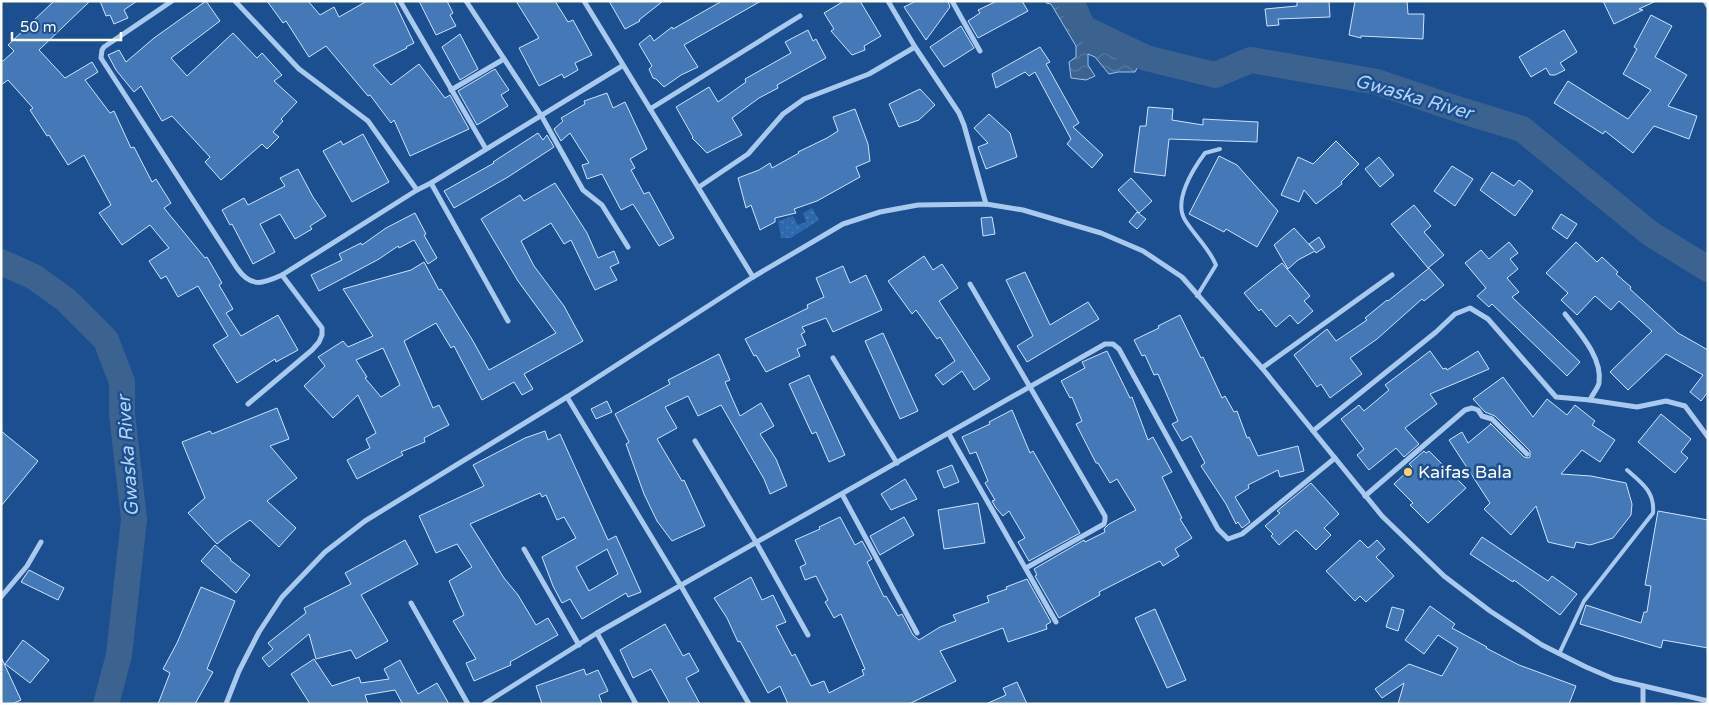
<svg xmlns="http://www.w3.org/2000/svg" width="1709" height="705" viewBox="0 0 1709 705" font-family="'Varela Round',sans-serif">
  <defs>
    <pattern id="grass-dots" width="8" height="8" patternUnits="userSpaceOnUse" patternTransform="scale(1.25)"><rect width="8" height="8" fill="#2e69ad"/><path d="M2 2h.1M6 6h.1" fill="none" stroke="#4d80b9" stroke-width="1.8" stroke-linecap="round"/></pattern>
    <pattern id="water-waves" width="16" height="10" patternUnits="userSpaceOnUse" patternTransform="scale(1.25)"><rect width="16" height="10" fill="#3c6290"/><path d="M0 5q4-4 8 0t8 0" fill="none" stroke="#597aa1"/></pattern>
  </defs>
  <rect width="100%" height="100%" fill="#1b4f8f"/>
  <!-- grass -->
  <polygon fill="url(#grass-dots)" points="812,208 819,220 791,238 781,238 778,221 793,216 798,225 806,222 803,213"/>
  <!-- water -->
  <polygon fill="url(#water-waves)" stroke="#9cc4f0" points="1046,1 1067,1 1082,32 1142,59 1135,72 1118,72 1109,74 1095,57 1088,54 1088,65 1095,76 1086,80 1071,78 1069,62 1076,57 1076,46 1051,4 1046,3"/>
  <g fill="none" stroke-linecap="round" stroke-linejoin="round">
    <!-- river -->
    <g stroke="#3c6290" stroke-width="26">
      <polyline points="1071,1 1083,28 1146,58 1215,75 1251,60 1377,82 1460,110 1522,129 1651,234 1708,269"/>
      <polyline points="1,262 34,277 66,300 106,340 122,382 122,414 134,519 119,655 106,704"/>
    </g>
  </g>
  <!-- building -->
  <g fill="#4478b7" stroke="#cfe3fa" fill-rule="evenodd">
    <polygon points="54,1 90,1 39,50 65,78 92,62 98,72 85,80 110,113 114,111 131,148 134,147 152,182 156,179 171,203 164,208 205,258 207,257 222,283 219,285 233,309 226,313 241,336 278,315 298,350 276,362 275,359 237,383 213,345 228,336 198,286 178,297 166,276 161,279 149,261 169,248 150,225 122,245 99,213 111,205 84,155 68,165 49,135 47,136 30,110 33,108 8,80 1,85 1,63 14,51 8,45"/>
    <polygon points="100,1 137,1 124,10 128,18 114,24 110,15 106,16"/>
    <polygon points="206,1 220,21 171,58 187,76 233,33 257,58 262,53 282,75 274,81 297,102 281,119 283,121 273,132 279,137 267,149 262,144 221,180 205,162 210,157 172,116 162,121 141,86 134,92 116,70 108,55 119,50 126,62 154,38"/>
    <polygon points="267,1 308,1 320,15 334,7 339,17 367,1 394,1 414,43 406,47 407,48 373,65 391,85 419,64 445,98 450,95 469,129 410,156 394,120 391,123 370,95 368,96 326,46 309,57 286,21 283,23"/>
    <polygon points="419,1 447,1 453,13 450,15 456,26 436,35"/>
    <polygon points="516,1 555,1 568,22 573,20 592,55 575,63 578,70 564,78 562,74 539,86 519,48 539,38"/>
    <polygon points="609,1 663,1 639,20 640,21 625,29"/>
    <polygon points="722,1 761,1 684,45 698,67 681,75 664,87 656,79 653,78 649,69 652,66 639,44 650,35 654,41 672,27 673,29"/>
    <polygon points="844,1 860,1 881,36 864,46 865,50 852,55 831,31 834,29 824,13"/>
    <polygon points="916,1 948,1 950,7 926,40 904,7"/>
    <polygon points="997,1 1022,1 1028,11 978,38 968,21 980,13 978,10"/>
    <polygon points="1297,1 1329,1 1330,17 1278,19 1279,25 1267,26 1265,9 1297,6"/>
    <polygon points="1355,1 1407,1 1408,14 1424,14 1423,39 1361,36 1361,38 1349,35"/>
    <polygon points="1603,1 1656,1 1639,9 1643,10 1614,24"/>
    <polygon points="1651,15 1672,26 1655,57 1687,75 1668,106 1697,116 1689,139 1654,126 1633,153 1605,131 1603,134 1554,103 1568,81 1628,119 1651,90 1623,74 1637,49 1634,47"/>
    <polygon points="961,26 974,48 944,67 930,47"/>
    <polygon points="808,30 813,41 816,39 826,58 777,85 778,88 759,98 732,118 742,135 707,153 692,138 693,137 676,107 709,87 718,102 746,82 745,79 791,53 785,42"/>
    <polygon points="1564,30 1577,52 1560,63 1565,70 1555,75 1550,75 1546,68 1531,77 1519,57"/>
    <polygon points="460,34 478,69 460,80 442,47"/>
    <polygon points="1040,47 1050,62 1046,64 1079,123 1073,127 1103,155 1092,168 1067,144 1071,139 1035,72 1029,76 1025,72 996,88 992,74"/>
    <polygon points="495,69 509,90 501,95 508,106 477,125 458,91"/>
    <polygon points="920,89 935,105 919,120 899,127 889,104"/>
    <polygon points="607,93 613,108 625,102 647,149 630,159 635,168 631,170 644,194 649,192 674,238 659,246 633,204 621,210 602,174 587,179 582,165 589,163 570,133 561,141 554,129 563,121 561,118 585,104 584,101"/>
    <polygon points="1148,107 1173,109 1172,120 1203,125 1203,119 1258,122 1257,142 1169,139 1165,176 1134,172 1140,126 1146,126"/>
    <polygon points="855,109 868,144 870,161 856,167 860,177 817,201 794,209 796,213 775,218 775,222 760,230 751,205 746,208 738,178 759,170 770,163 772,168 799,153 798,152 827,138 838,131 833,117"/>
    <polygon points="989,114 1010,133 1017,157 986,169 978,147 988,143 974,128"/>
    <polygon points="538,133 543,140 547,135 554,147 508,177 454,208 444,191 494,163 493,162"/>
    <polygon points="363,134 389,182 352,202 323,151 341,141 343,145"/>
    <polygon points="1336,141 1359,164 1341,182 1342,184 1316,204 1304,190 1299,202 1281,195 1298,157 1313,164"/>
    <polygon points="1219,156 1237,165 1278,211 1257,247 1226,229 1224,232 1189,214"/>
    <polygon points="1379,157 1394,175 1380,187 1365,169"/>
    <polygon points="1452,166 1473,179 1455,206 1434,191"/>
    <polygon points="298,169 313,197 326,216 310,226 312,229 295,239 280,214 260,224 275,252 253,264 232,224 230,225 222,210 244,198 248,205 285,186 280,178"/>
    <polygon points="1492,172 1514,186 1519,180 1533,191 1515,216 1480,190"/>
    <polygon points="1131,178 1152,201 1139,213 1118,190"/>
    <path d="M555,183l32,50 11,25 16,-7 5,12 -9,4 7,13 -22,10 -24,-50 -7,4 -13,-21 -30,18 13,25 30,40 19,35 -59,33 9,15 -11,6 -8,-13 -32,18 -28,-54 -3,2 -15,-25 -32,18 29,67 6,-3 10,20 -25,13 1,4 -24,10 2,3 -46,24 -10,-19 23,-12 -4,-9 10,-6 -18,-38 -25,23 -29,-32 21,-20 -7,-9 25,-16 5,6 25,-11 -30,-47 68,-19 13,-8 15,28 2,-1 32,52 16,29 67,-37 -38,-52 -37,-62 39,-24 4,6zM383,348l17,37 -19,12 -16,-19 2,-1 -11,-17z"/>
    <polygon points="1414,205 1431,226 1424,232 1444,255 1428,268 1391,224"/>
    <polygon points="1137,212 1146,219 1137,229 1129,222"/>
    <polygon points="415,213 426,234 424,235 437,258 428,264 414,240 399,248 398,246 379,259 319,291 311,275 342,260 339,254 361,243 362,245 386,228"/>
    <polygon points="1561,214 1577,224 1567,239 1552,228"/>
    <polygon points="992,217 995,234 983,236 981,218"/>
    <polygon points="1294,228 1314,250 1309,244 1319,237 1325,247 1316,253 1315,251 1298,260 1288,269 1274,245"/>
    <polygon points="1509,242 1518,253 1510,259 1518,269 1507,278 1519,292 1512,297 1580,362 1567,376 1492,304 1489,307 1477,296 1486,288 1465,263 1481,250 1489,259"/>
    <polygon points="1576,242 1597,262 1602,257 1618,272 1616,274 1631,287 1630,289 1678,333 1708,350 1708,392 1701,401 1690,392 1703,375 1666,354 1628,390 1610,372 1652,331 1619,301 1611,310 1595,296 1577,315 1561,300 1568,293 1546,273"/>
    <polygon points="924,256 933,270 942,264 958,288 939,301 990,379 974,390 962,371 943,385 935,375 955,361 940,337 937,339 916,310 912,314 888,281"/>
    <polygon points="1282,263 1310,296 1304,301 1313,311 1298,324 1290,315 1276,327 1261,309 1259,311 1244,293"/>
    <polygon points="843,266 850,283 866,275 882,310 833,332 826,318 802,327 805,332 801,334 806,345 797,349 800,356 766,372 756,355 754,356 745,339 808,308 807,305 824,297 816,278"/>
    <polygon points="1429,268 1444,285 1424,301 1422,299 1377,339 1350,358 1362,374 1330,398 1321,384 1317,387 1294,355 1327,329 1336,341 1367,320 1365,318 1387,300 1388,301"/>
    <polygon points="1025,272 1050,325 1088,302 1099,319 1027,362 1017,346 1033,336 1006,280"/>
    <polygon points="1180,315 1201,358 1203,357 1222,398 1225,396 1234,412 1237,411 1247,438 1249,437 1258,456 1298,446 1304,471 1280,477 1278,470 1248,485 1249,488 1235,497 1250,522 1242,528 1238,522 1236,524 1226,504 1201,466 1205,463 1191,436 1182,441 1172,424 1178,421 1158,374 1154,375 1145,355 1142,356 1134,340 1159,328 1158,326"/>
    <polygon points="883,333 918,411 900,419 865,341"/>
    <polygon points="1107,351 1130,398 1132,397 1148,440 1153,437 1172,472 1162,477 1182,518 1180,519 1192,538 1175,549 1179,556 1163,566 1160,561 1099,592 1100,595 1059,618 1035,576 1037,575 1034,569 1084,540 1085,542 1105,532 1104,529 1109,524 1136,510 1117,479 1110,483 1098,463 1096,463 1076,424 1082,421 1072,397 1070,398 1061,381 1085,368 1082,362"/>
    <polygon points="1430,351 1443,369 1446,368 1447,370 1478,351 1489,369 1430,394 1437,404 1405,428 1419,444 1404,457 1396,448 1369,470 1357,455 1364,449 1341,419 1359,405 1364,411 1389,390 1385,385"/>
    <polygon points="719,354 730,380 725,382 740,416 761,403 774,426 760,434 776,459 787,486 770,494 764,479 721,405 698,416 688,396 665,407 677,428 657,439 682,481 684,480 705,526 672,541 657,521 644,494 626,444 629,442 615,414 670,384 668,380"/>
    <polygon points="809,375 845,455 829,462 816,432 812,434 789,384"/>
    <polygon points="1503,377 1533,417 1547,399 1567,415 1575,405 1595,421 1592,425 1615,440 1600,462 1582,450 1561,474 1591,476 1626,483 1632,504 1631,515 1613,538 1590,545 1576,542 1574,548 1548,542 1536,506 1511,535 1484,509 1490,503 1449,440 1462,432 1468,443 1491,424 1490,423 1524,457 1528,458 1530,457 1530,451 1495,416 1485,412 1473,399"/>
    <polygon points="607,401 612,412 596,419 591,409"/>
    <polygon points="277,408 289,439 270,446 297,478 267,501 296,528 279,547 250,520 227,536 217,544 188,513 205,498 182,442 210,431 212,434"/>
    <polygon points="1012,410 1030,453 1033,451 1080,533 1029,561 1018,542 1025,538 1009,511 1003,516 996,508 992,501 995,500 985,483 988,481 976,452 970,454 962,437 990,424 989,422"/>
    <polygon points="1661,414 1691,439 1681,452 1688,458 1675,473 1638,442"/>
    <polygon points="1,431 38,461 1,506"/>
    <path d="M545,431l3,9 12,-6 48,106 8,-4 25,56 -13,5 -2,-4 -44,26 -12,-20 -8,4 -9,-17 -11,-29 34,-19 -12,-21 -7,3 -11,-25 -4,2 -2,-4 -70,31 34,54 14,17 18,30 12,-7 10,17 -48,27 1,3 -37,16 -8,-18 10,-4 -23,-38 11,-6 -15,-34 23,-14 -15,-23 -21,9 -17,-37 65,-30 -11,-21 52,-27zM607,549l11,25 -29,17 -13,-24z"/>
    <polygon points="1424,451 1426,453 1429,451 1466,488 1428,523 1410,505 1413,503 1394,484 1412,467 1409,464"/>
    <polygon points="952,465 959,482 944,488 937,471"/>
    <polygon points="905,479 917,499 891,510 881,494"/>
    <polygon points="1311,483 1339,514 1324,528 1331,535 1316,550 1296,530 1279,545 1271,536 1273,534 1265,526 1280,513 1277,511"/>
    <polygon points="978,503 985,543 944,549 938,510"/>
    <polygon points="1658,511 1708,520 1708,648 1663,640 1661,648 1580,624 1586,605 1641,623 1644,612 1647,612 1651,586 1645,585"/>
    <polygon points="840,517 855,545 862,541 872,559 867,562 884,597 886,596 898,616 902,614 913,635 919,640 940,627 956,621 953,615 989,602 987,596 1007,589 1006,587 1027,579 1051,622 1046,625 1047,629 1008,642 1003,628 940,651 956,681 909,704 788,704 780,686 768,693 740,641 738,642 727,618 714,598 751,577 762,600 773,595 786,622 776,626 792,656 795,654 811,686 824,681 829,693 864,675 862,670 865,669 841,614 834,618 825,602 828,600 816,576 805,580 800,567 806,564 795,540 820,529 819,527"/>
    <polygon points="904,517 914,535 880,555 870,536"/>
    <polygon points="1482,537 1548,581 1552,576 1577,594 1560,615 1514,580 1513,582 1470,554"/>
    <polygon points="405,540 418,564 361,595 388,641 356,659 351,650 316,659 309,634 269,667 262,658 273,649 268,643 306,613 304,608 351,584 345,573"/>
    <polygon points="1360,540 1368,548 1377,540 1385,549 1376,557 1394,576 1366,602 1360,596 1355,601 1326,571"/>
    <polygon points="215,545 231,559 230,560 250,575 236,593 201,561"/>
    <polygon points="29,570 64,588 58,600 21,582"/>
    <polygon points="201,587 235,601 207,669 213,672 195,704 158,704 170,673 163,669 177,643"/>
    <polygon points="1430,606 1455,624 1452,628 1487,647 1486,648 1519,665 1576,686 1569,704 1398,704 1404,683 1382,698 1375,689 1409,664 1442,676 1458,648 1438,635 1424,654 1405,640"/>
    <polygon points="1392,607 1404,610 1398,631 1386,627"/>
    <polygon points="1155,609 1186,680 1167,688 1135,618"/>
    <polygon points="665,624 683,656 689,653 699,671 686,678 700,704 670,704 651,669 633,678 620,650"/>
    <polygon points="23,640 49,660 30,683 5,664"/>
    <polygon points="1,657 21,700 12,704 1,704"/>
    <polygon points="314,659 332,686 359,677 361,683 389,679 384,669 400,660 418,694 437,683 449,704 401,704 402,703 395,690 365,695 368,704 310,704 291,674"/>
    <polygon points="584,669 586,675 598,670 608,691 599,695 602,704 542,704 536,686"/>
    <polygon points="1017,682 1027,704 986,704 1006,695 1003,688"/>
  </g>
  <g fill="none" stroke-linecap="round" stroke-linejoin="round">
    <!-- lane -->
    <g stroke="#a9c9ee" stroke-width="4">
      <path d="M1197,296l19,-31c-7,-17 -21,-29 -31,-45 -12,-19 8,-51 20,-67l15,-4"/>
      <path d="M1559,654l25,-53 69,-88c2,-21 -11,-30 -26,-43"/>
    </g>
    <!-- street -->
    <g stroke="#a9c9ee" stroke-width="5">
      <path d="M172,1l-68,46 -2,3 -1,8 136,210c14,20 25,16 45,7l135,-85 14,-7 191,-117"/>
      <polyline points="235,1 299,69 368,121 417,190"/>
      <polyline points="400,1 486,149"/>
      <polyline points="466,1 541,115 583,190 602,205 628,247"/>
      <polyline points="584,1 753,277"/>
      <polyline points="888,1 915,47 959,113 964,125 986,204"/>
      <polyline points="952,1 980,51"/>
      <polyline points="1705,1 1708,6"/>
      <polyline points="451,90 504,59"/>
      <polyline points="650,109 800,16"/>
      <polyline points="431,183 508,321"/>
      <polyline points="699,187 748,154 783,114 804,99 869,74 915,47"/>
      <polyline points="970,284 1105,516 1105,520 1104,524 1026,568"/>
      <path d="M1565,314c14,18 38,44 34,69 -1,5 -7,12 -9,17"/>
      <polyline points="833,358 897,463"/>
      <polyline points="1262,368 1392,275"/>
      <polyline points="567,397 681,586 749,704"/>
      <polyline points="248,404 312,350 319,342 322,335 322,328 282,275"/>
      <polyline points="1313,431 1436,332 1455,314 1470,308 1488,319 1556,397 1590,400 1637,407 1666,401 1685,406 1708,437"/>
      <polyline points="949,434 1056,622"/>
      <polyline points="695,441 756,542 808,635"/>
      <polyline points="842,494 917,633"/>
      <polyline points="1365,496 1465,410 1472,408 1478,410 1482,416 1492,419 1527,454"/>
      <polyline points="524,549 579,645"/>
      <polyline points="1,597 27,566 41,542"/>
      <polyline points="411,603 468,704"/>
      <polyline points="597,633 636,704"/>
      <polyline points="1643,686 1643,704"/>
      <polyline points="226,704 239,671 259,632 282,597 325,552 365,521 567,397 753,277 843,224 880,212 918,205 986,204 1023,210 1101,233 1143,251 1182,277 1262,368 1382,516 1444,576 1490,611 1542,645 1586,667 1614,679 1708,701"/>
      <polyline points="484,704 597,633 1105,344 1113,344 1119,349 1218,529 1228,539 1242,534 1335,458"/>
    </g>
  </g>
  <!-- markers -->
  <circle fill="#ffd166" stroke="#1b4f8f" stroke-width="2" cx="1408" cy="472" r="5"/>
  <g text-anchor="middle" stroke-width="5" stroke-linejoin="round" paint-order="stroke">
    <!-- poi labels -->
    <g font-size="18" fill="#fff" stroke="#1b4f8f" text-anchor="start">
      <text x="1418" y="478">Kaifas Bala</text>
    </g>
    <!-- water labels -->
    <g font-size="19" font-style="italic" fill="#b5d3f5" stroke="#1b4f8f">
      <text transform="translate(1414 96) rotate(16)" y="7">Gwaska River</text>
      <text transform="translate(127 456) rotate(-94)" y="7">Gwaska River</text>
    </g>
  </g>
  <!-- border -->
  <rect width="1709" height="705" fill="none" stroke="#ffffff" stroke-width="5"/>
  <!-- scale -->
  <path d="M12 32v8h109v-8" fill="none" stroke="#ffffff" stroke-width="2.5"/>
  <text x="20" y="32" font-size="15" fill="#ffffff" stroke="#1b4f8f" stroke-width="4" paint-order="stroke">50 m</text>
</svg>
